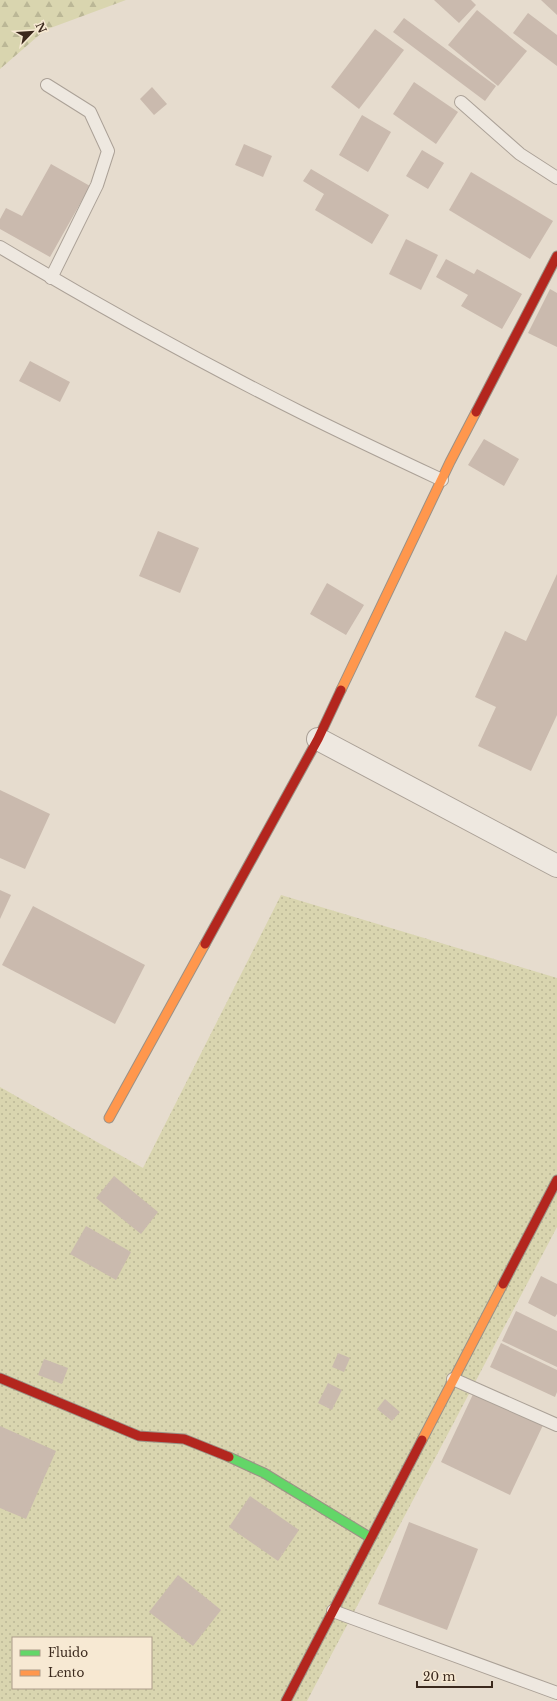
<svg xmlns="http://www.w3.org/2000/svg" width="557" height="1701" viewBox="0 0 557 1701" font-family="'Libre Baskerville',serif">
  <defs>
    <pattern id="grass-dots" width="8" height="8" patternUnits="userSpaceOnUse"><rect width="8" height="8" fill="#d9d5af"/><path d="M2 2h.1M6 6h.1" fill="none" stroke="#bbb796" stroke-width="1.8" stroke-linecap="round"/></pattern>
    <pattern id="forest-firs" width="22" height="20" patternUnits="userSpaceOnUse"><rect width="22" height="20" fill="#d9d5af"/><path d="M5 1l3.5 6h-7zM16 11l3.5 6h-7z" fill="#bbb796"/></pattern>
  </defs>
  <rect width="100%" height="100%" fill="#e6dcce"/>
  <!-- grass -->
  <path fill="url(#grass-dots)" fill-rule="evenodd" d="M281,895l276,83v249l-250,474h-307v-614l143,81zM13,1638h138v50h-138z"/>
  <!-- forest -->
  <polygon fill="url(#forest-firs)" points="0,0 126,0 45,30 0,69"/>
  <!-- building -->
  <g fill="#cabaae">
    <polygon points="434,0 471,0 476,5 459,23"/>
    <polygon points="541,0 557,0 557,15"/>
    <polygon points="477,10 527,51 498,86 448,45"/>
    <polygon points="528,13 557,35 557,66 513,33"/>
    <polygon points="404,18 496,86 485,101 393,32"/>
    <polygon points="375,29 404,50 359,109 331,87"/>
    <polygon points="414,82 458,112 436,144 393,114"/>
    <polygon points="152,87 167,104 154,115 140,99"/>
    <polygon points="362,115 391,132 368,172 339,155"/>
    <polygon points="244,144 272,156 263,177 235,165"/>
    <polygon points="422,150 444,163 428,189 406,176"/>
    <polygon points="51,164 90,186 50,257 0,229 0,219 6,208 22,216"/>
    <polygon points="311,169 389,215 372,244 315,210 324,194 303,181"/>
    <polygon points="471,172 553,221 530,259 449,210"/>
    <polygon points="406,239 438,255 421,290 389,274"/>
    <polygon points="446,259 474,274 477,269 522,294 502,329 461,306 468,295 436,277"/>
    <polygon points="550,289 557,293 557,347 528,333"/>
    <polygon points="30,361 70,382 60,402 19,381"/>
    <polygon points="484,439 519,459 504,486 468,465"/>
    <polygon points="158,531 199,548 180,593 139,576"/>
    <polygon points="557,574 557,715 531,771 478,746 496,707 475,697 505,631 526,641"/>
    <polygon points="327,583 364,605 346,635 310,614"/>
    <polygon points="0,790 50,814 25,869 0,858"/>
    <polygon points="0,890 11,895 0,919"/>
    <polygon points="33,906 145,965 115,1024 2,965"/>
    <polygon points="114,1176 158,1212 141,1234 96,1198"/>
    <polygon points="86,1226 131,1252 116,1280 70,1254"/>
    <polygon points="541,1276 557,1284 557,1314 555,1317 528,1303"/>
    <polygon points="516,1311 557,1331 557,1367 502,1341"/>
    <polygon points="501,1343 557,1370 557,1392 555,1397 490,1367"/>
    <polygon points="338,1353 350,1358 344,1372 332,1367"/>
    <polygon points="44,1359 68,1368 62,1384 38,1375"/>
    <polygon points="328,1383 342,1390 332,1410 318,1403"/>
    <polygon points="475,1390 544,1423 510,1495 441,1462"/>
    <polygon points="385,1399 400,1412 392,1421 377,1409"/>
    <polygon points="0,1426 56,1451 26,1519 0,1508"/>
    <polygon points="250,1496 299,1530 278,1561 229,1527"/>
    <polygon points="409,1522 478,1549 447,1630 378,1604"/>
    <polygon points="178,1575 221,1610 193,1646 149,1612"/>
  </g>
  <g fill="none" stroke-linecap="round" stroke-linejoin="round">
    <!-- lane casing -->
    <g stroke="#aba197" stroke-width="14">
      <g id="lane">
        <polyline points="47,85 90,112 108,151 97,185 51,278"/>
        <polyline points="461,102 520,154 557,178"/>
        <path d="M0,247c99,59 200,115 302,166 46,23 93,45 140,67"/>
        <polyline points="453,1379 557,1425"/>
        <polyline points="333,1611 557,1693"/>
      </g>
    </g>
    <!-- street casing -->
    <g stroke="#aba197" stroke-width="24">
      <polyline id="street" points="318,739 557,866"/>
    </g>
    <!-- fast casing -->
    <g stroke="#9b9186" stroke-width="11">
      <polyline id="fast" points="229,1457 264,1473 371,1538"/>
    </g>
    <!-- slow casing -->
    <g stroke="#9b9186" stroke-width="11">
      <g id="slow">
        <polyline points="341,690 450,462 476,412"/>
        <polyline points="109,1118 205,944"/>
        <polyline points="422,1440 503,1284"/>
      </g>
    </g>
    <!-- jam casing -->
    <g stroke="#9b9186" stroke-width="11">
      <g id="jam">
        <polyline points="476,412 557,256"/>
        <polyline points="205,944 318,739 341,690"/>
        <polyline points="503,1284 557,1180"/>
        <polyline points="0,1378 139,1436 184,1439 229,1457"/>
        <polyline points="286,1701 422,1440"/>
      </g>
    </g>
    <!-- lane -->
    <use href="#lane" stroke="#eee8e0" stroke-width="12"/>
    <!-- street -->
    <use href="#street" stroke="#eee8e0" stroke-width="22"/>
    <!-- fast -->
    <use href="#fast" stroke="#63d668" stroke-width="9"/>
    <!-- slow -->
    <use href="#slow" stroke="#ff974d" stroke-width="9"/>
    <!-- jam -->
    <use href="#jam" stroke="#b3261e" stroke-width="9"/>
  </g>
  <!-- legend -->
  <rect x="12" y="1637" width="140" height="52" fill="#f7e9d3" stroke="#ac9c8a"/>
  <rect x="20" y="1650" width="20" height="6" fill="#63d668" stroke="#ac9c8a"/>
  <text x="48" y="1657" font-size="12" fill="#3b291d">Fluido</text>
  <rect x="20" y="1670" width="20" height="6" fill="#ff974d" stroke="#ac9c8a"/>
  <text x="48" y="1677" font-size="12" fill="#3b291d">Lento</text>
  <!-- north arrow -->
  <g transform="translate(32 32) rotate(65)" stroke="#f7e9d3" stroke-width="3" paint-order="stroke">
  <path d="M0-3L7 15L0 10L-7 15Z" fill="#3b291d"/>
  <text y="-6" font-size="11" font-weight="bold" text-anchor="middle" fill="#3b291d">N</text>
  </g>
  <!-- scale -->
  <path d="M417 1681v6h75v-6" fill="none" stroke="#3b291d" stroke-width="2"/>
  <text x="423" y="1681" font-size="12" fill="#3b291d" stroke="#f7e9d3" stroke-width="3" paint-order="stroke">20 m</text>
</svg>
